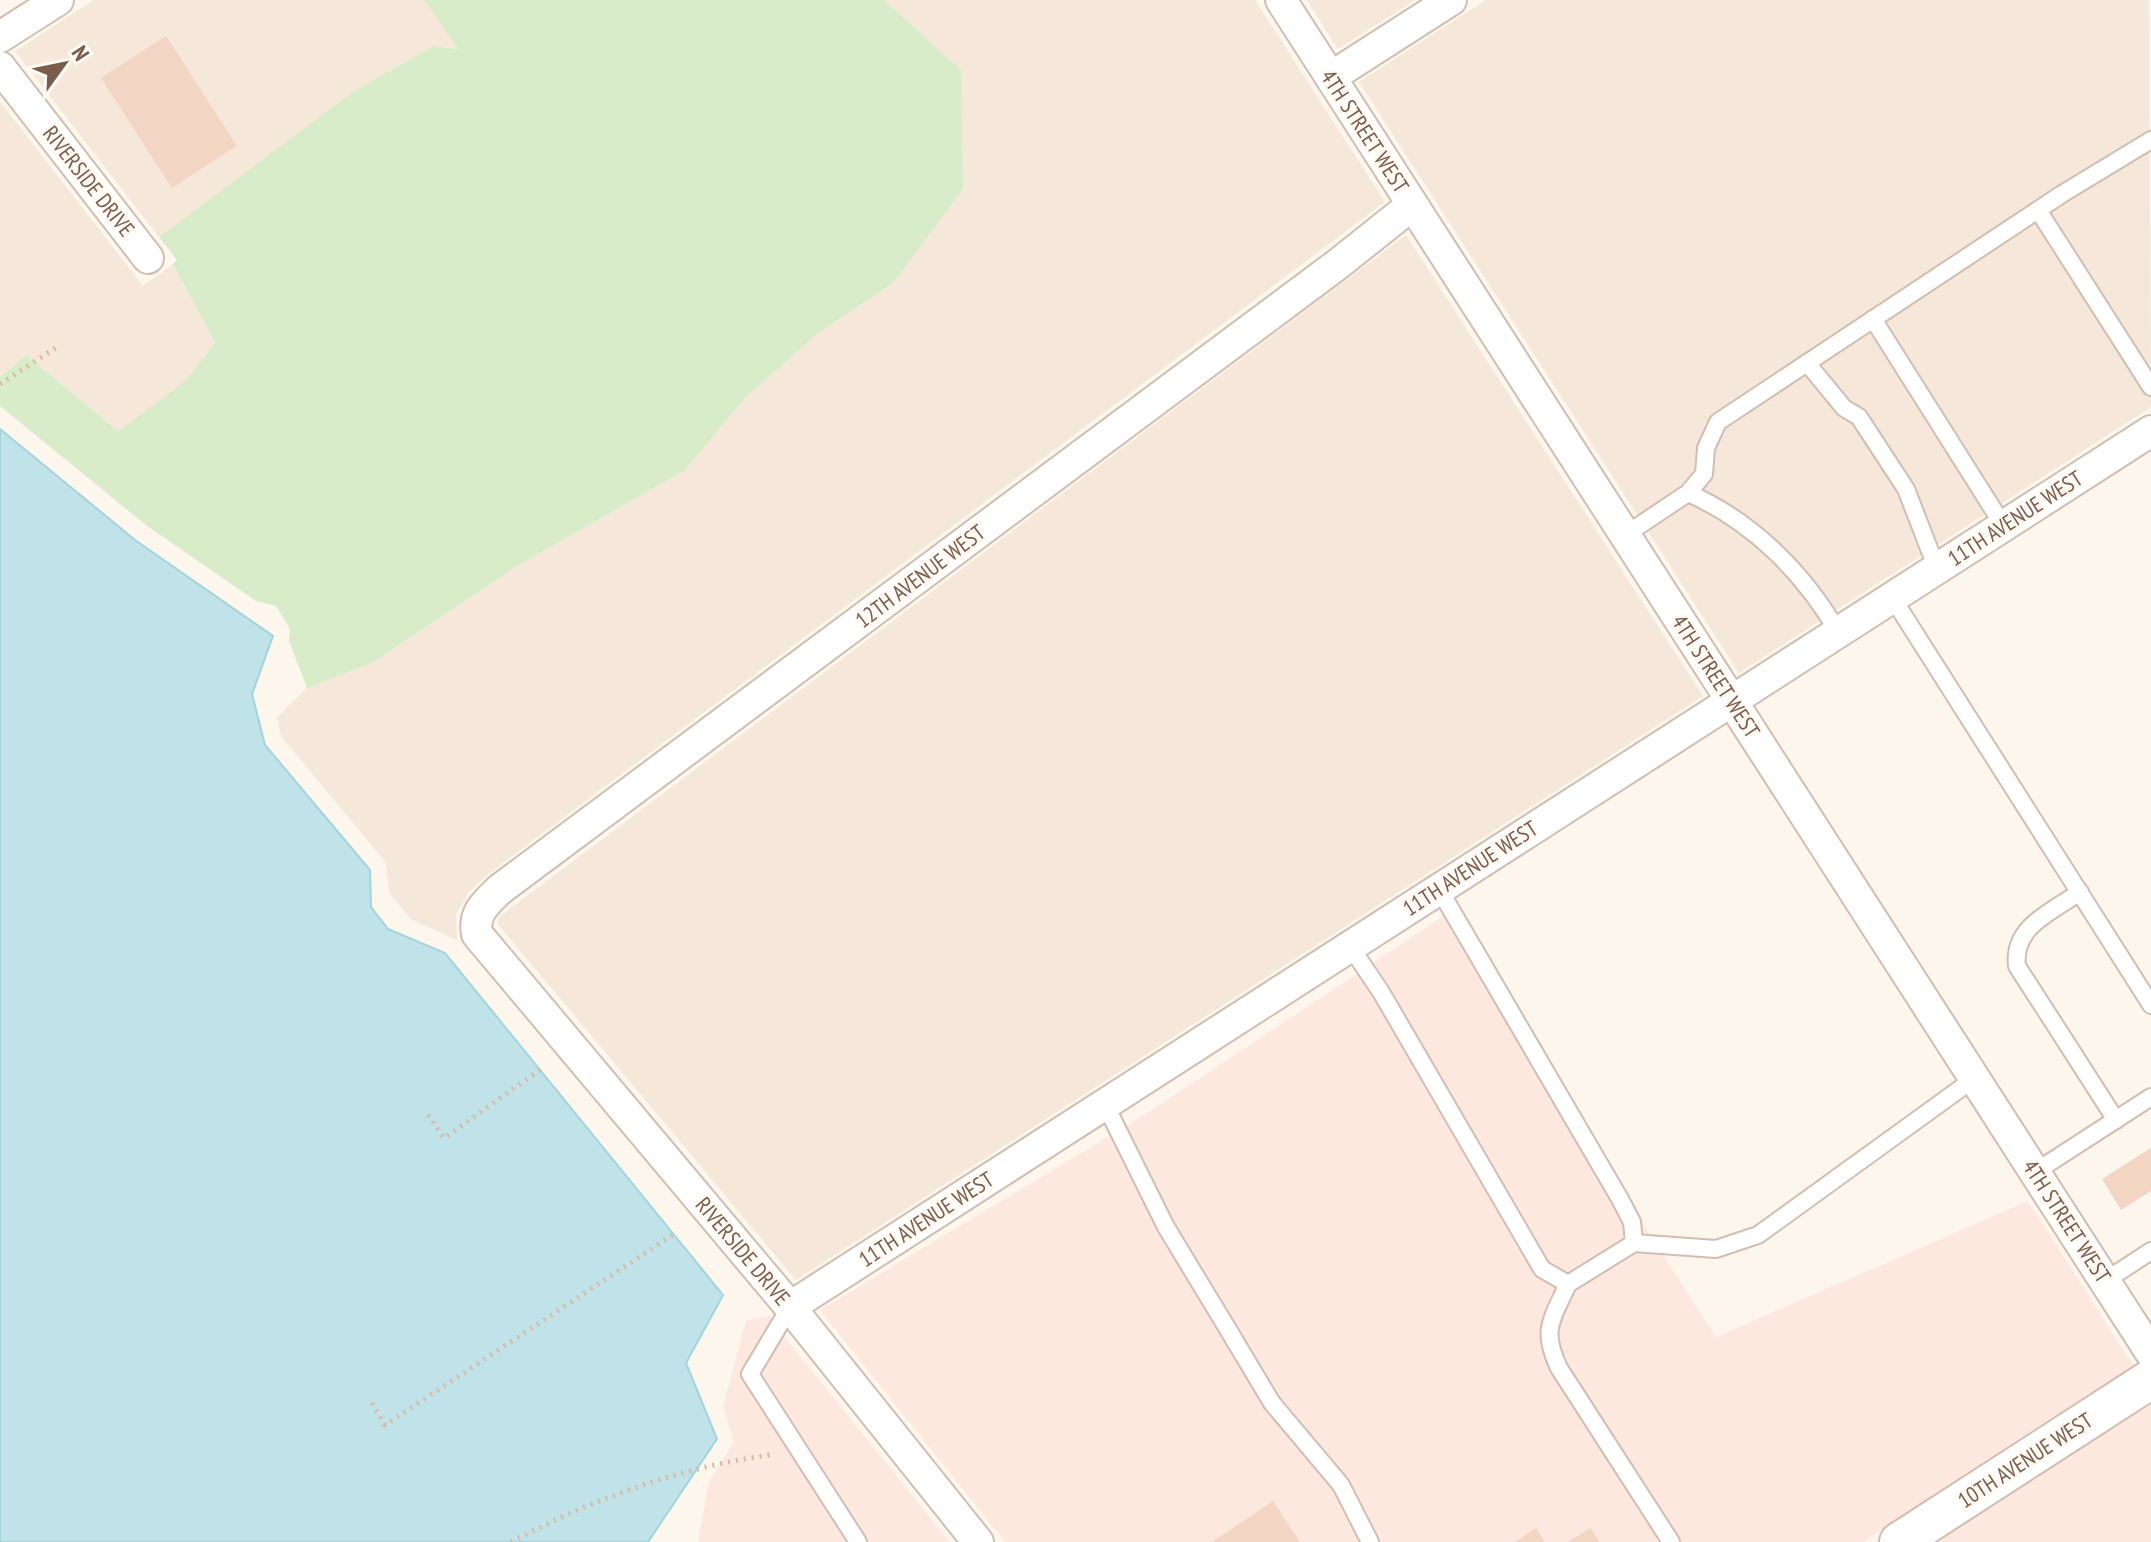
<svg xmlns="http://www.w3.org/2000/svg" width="2151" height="1542" viewBox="0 0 2151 1542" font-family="'PT Sans Narrow',sans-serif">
  <rect width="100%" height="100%" fill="#fdf6ec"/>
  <!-- residential -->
  <g fill="#f5e8da">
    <polygon points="94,0 424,0 458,49 433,46 354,91 159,237 15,51"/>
    <polygon points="884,0 1255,0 1385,202 487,875 468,893 456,915 457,940 412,920 389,893 386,863 281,736 277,717 307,688 372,663 517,566 685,470 745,398 818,333 893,283 961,70"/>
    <polygon points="1307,0 1415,0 1338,49"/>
    <polygon points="1486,0 2149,0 2151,407 1739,673 1359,82"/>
    <polygon points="0,102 143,286 173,264 215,343 184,382 118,431 26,355 0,377"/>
    <polygon points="1406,235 1703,696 796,1280 497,923 499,917"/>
  </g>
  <!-- commercial -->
  <g fill="#fde8e0">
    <polygon points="1445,915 1716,1337 2028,1201 2134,1367 1863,1542 1005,1542 820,1310 1146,1114"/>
    <polygon points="769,1315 782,1334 950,1542 698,1542 709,1481 734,1442 723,1406 746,1321"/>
    <polygon points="2151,1402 2151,1542 1934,1542"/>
  </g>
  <!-- green -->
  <polygon fill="#d8ecc9" points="424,0 884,0 961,70 963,189 893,283 818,333 745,398 685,470 517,566 372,663 307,688 289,641 290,629 276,606 256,601 147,526 0,406 0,377 26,355 118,431 184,382 215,343 173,264 177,260 159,237 354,91 433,46 458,49"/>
  <!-- water -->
  <polygon fill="#bfe3e8" stroke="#a5d3da" stroke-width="2" points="0,429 135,540 273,636 252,694 265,745 370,870 371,907 388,929 445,953 723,1295 686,1363 717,1439 648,1542 0,1542"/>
  <!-- building -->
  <g fill="#f3d5c3">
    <polygon points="166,36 237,146 172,188 101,78"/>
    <polygon points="2151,1148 2151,1191 2121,1210 2102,1179"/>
    <polygon points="1273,1501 1300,1542 1212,1542"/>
    <polygon points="1536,1528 1545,1542 1515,1542"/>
    <polygon points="1590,1528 1600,1542 1568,1542"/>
  </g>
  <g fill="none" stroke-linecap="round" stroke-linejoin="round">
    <!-- service casing -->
    <g stroke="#d1beb0" stroke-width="20">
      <g id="service">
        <polyline points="2038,210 2151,387"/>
        <polyline points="1873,319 2003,525"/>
        <polyline points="1807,363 1844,408 1859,417 1906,489 1937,569"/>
        <path d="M1688,493c64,28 115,79 150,139"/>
        <polyline points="1625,535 1688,493 1704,474 1706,448 1718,422 2062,194 2151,140"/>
        <polyline points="1892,597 2151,1005"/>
        <path d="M2080,892c-29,20 -68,35 -63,74l99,154"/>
        <polyline points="1350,946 1381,992 1542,1269 1568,1284 1634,1243 1632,1222 1620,1199 1439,889"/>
        <polyline points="1105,1104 1166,1227 1232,1336 1272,1403 1341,1485 1370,1542"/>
        <polyline points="2035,1172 2151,1097"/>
        <polyline points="1634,1243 1716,1249 1758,1235 1975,1078"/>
        <polyline points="2105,1281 2151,1251"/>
        <path d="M1568,1284c-17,37 -27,46 -9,84l112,174"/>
        <polyline points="790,1307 750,1374 858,1542"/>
      </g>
    </g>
    <!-- minor casing -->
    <g stroke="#d1beb0" stroke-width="34">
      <g id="minor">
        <polyline points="1281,0 2151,1353"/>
        <polyline points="0,37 58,0"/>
        <polyline points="0,67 148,258"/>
        <polyline points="1331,77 1451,0"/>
        <polyline points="790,1307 2151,431"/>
        <path d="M978,1542l-188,-235 -313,-373c-4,-21 8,-30 22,-44l839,-626 74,-59"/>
      </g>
    </g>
    <!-- tertiary casing -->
    <g stroke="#d1beb0" stroke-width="42">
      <polyline id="tertiary" points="1899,1542 2151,1379"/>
    </g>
    <!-- path -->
    <g stroke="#d9b8a5" stroke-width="5" stroke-dasharray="2 6" stroke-linecap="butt">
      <polyline points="0,384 57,347"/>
      <polyline points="428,1115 444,1138 544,1067"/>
      <polyline points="372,1403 385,1425 677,1232"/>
      <path d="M511,1542c80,-42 169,-75 259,-87"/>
    </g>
    <!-- service -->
    <use href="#service" stroke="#fff" stroke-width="16"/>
    <!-- minor -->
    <use href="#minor" stroke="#fff" stroke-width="30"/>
    <!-- tertiary -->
    <use href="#tertiary" stroke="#fff" stroke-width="38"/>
  </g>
  <g text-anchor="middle" stroke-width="6" stroke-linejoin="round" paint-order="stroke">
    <!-- street labels -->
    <g font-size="22" fill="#7a5c4d" stroke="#fffaf3">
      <text transform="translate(1365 131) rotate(57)" y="8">4TH STREET WEST</text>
      <text transform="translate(89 181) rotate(52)" y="8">RIVERSIDE DRIVE</text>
      <text transform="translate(2015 518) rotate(-33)" y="8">11TH AVENUE WEST</text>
      <text transform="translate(920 576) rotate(-37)" y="8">12TH AVENUE WEST</text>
      <text transform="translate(1716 676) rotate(57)" y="8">4TH STREET WEST</text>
      <text transform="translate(1470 868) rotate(-33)" y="8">11TH AVENUE WEST</text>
      <text transform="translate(926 1219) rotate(-33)" y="8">11TH AVENUE WEST</text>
      <text transform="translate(2067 1221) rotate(57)" y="8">4TH STREET WEST</text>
      <text transform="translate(743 1251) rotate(50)" y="8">RIVERSIDE DRIVE</text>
      <text transform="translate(2025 1460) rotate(-33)" y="8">10TH AVENUE WEST</text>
    </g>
  </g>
  <!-- north arrow -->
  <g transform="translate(64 64) rotate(57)" stroke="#fffaf3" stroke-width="6" paint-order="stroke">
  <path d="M0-6L14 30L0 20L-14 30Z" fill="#7a5c4d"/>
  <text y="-12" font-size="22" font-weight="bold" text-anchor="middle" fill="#7a5c4d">N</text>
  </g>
</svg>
